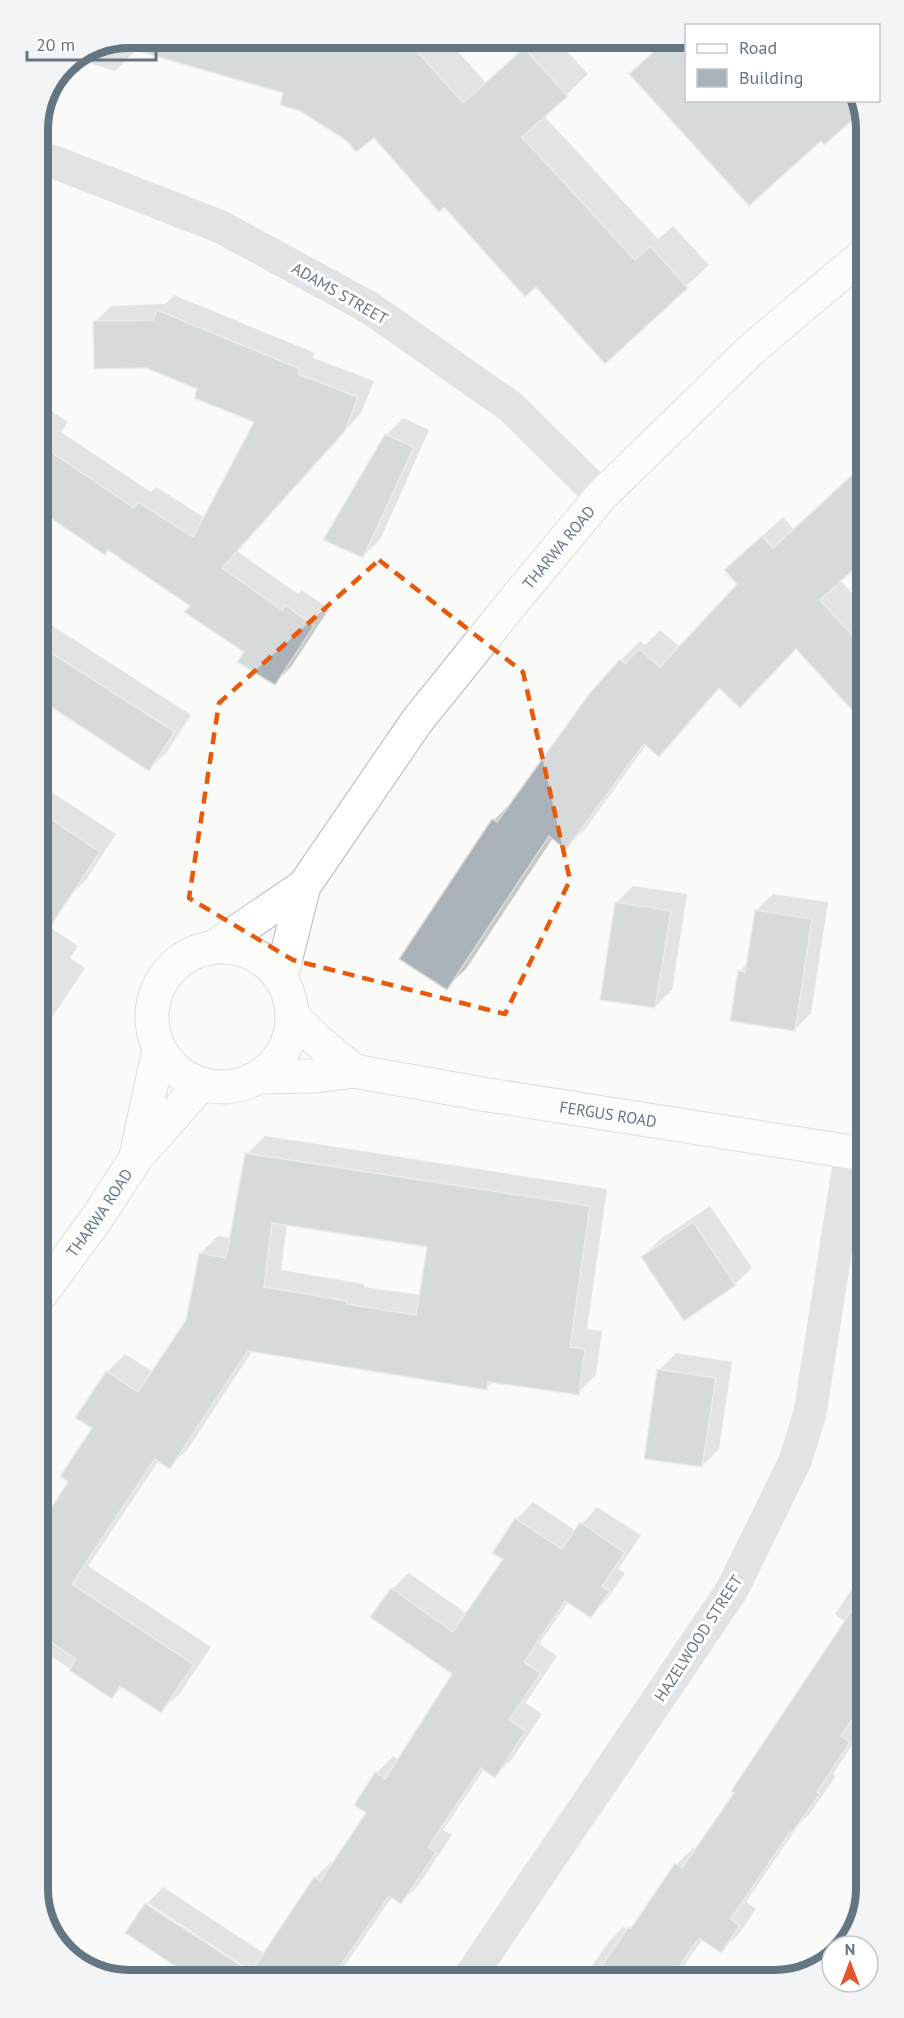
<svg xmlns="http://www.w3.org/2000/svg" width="904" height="2018" viewBox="0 0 904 2018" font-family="'PT Sans',sans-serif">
  <rect width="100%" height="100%" fill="#fafaf8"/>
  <!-- shadow -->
  <g fill="#0003" fill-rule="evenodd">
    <polygon points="129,38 446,38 486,83 535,38 555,38 588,74 544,116 658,239 673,226 709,265 605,361 536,285 445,205 374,136 348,140 285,92 137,49 115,71 77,59"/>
    <polygon points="669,38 686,38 686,100 821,139 749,203 631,74"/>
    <polygon points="38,232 46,235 38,262"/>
    <polygon points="174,295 315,353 313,358 374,381 361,413 237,551 298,594 302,590 329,609 291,667 275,683 246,652 192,606 110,548 105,553 39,509 38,403 68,422 61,432 151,492 156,487 205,518 256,422 199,389 95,322 111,306 165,304"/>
    <polygon points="403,418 429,430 380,540 363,556 386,435"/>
    <polygon points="863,465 863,559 840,580 863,605 863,720 797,647 720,688 659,755 647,744 586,828 566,848 553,838 466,969 446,988 401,958 494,820 514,800 621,660 640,641 645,645 660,630 680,647 739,585 746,551 783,517 793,529"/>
    <polygon points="45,621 191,715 166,753 149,769 45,701 39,709 39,627"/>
    <polygon points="39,784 116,834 86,880 69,897 40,877"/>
    <polygon points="633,886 687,894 672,990 655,1007 616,903"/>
    <polygon points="773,894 828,902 811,1013 794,1030 740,971 748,962 756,911"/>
    <polygon points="49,927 78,946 70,958 85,968 45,1028 51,1032 40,1049 40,934"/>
    <polygon points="864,1014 864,1050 859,1049"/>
    <path d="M265,1136l342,53 -20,140 15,2 -6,44 -18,18 -84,-12 -8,8 -233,-39 -66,100 -18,17 -10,-7 -71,106 123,81 -32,47 -18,17 -38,-25 -11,11 -64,-43 -6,10 -1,-139 29,-43 24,-54 13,-56 18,-18 28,18 34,-51 13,-67 18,-18 14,2 15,-84zM287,1224l142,22 -8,49 -57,-8v-3l-83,-14z"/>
    <polygon points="710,1206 752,1268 735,1284 643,1257 659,1240"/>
    <polygon points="676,1353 732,1362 719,1449 702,1466 659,1370"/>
    <path d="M533,1502l43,29 21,-24 44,28 -23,34 7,4 -18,26 -16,17 -22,-15 -30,43 18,12 -32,47 17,11 -30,45 -17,17 -11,-7 -41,61 9,5 -34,51 -17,16 -9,-5 -57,82 -136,1 -71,-47 19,-29 16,-17 102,67 50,-76 17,-17 2,1 34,-50 9,-39 16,-17 6,4 55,-86 -62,-85 17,-16 58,41 38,-55 12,-40zM148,1903l110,72 -2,3 -108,-71z"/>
    <polygon points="866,1568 866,1705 857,1719 865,1725 833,1774 836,1776 809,1815 799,1824 746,1902 756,1909 738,1935 721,1951 703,1939 676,1976 585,1976 607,1944 623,1927 628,1930 641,1916 677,1864 693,1848 696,1850 736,1792 846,1622 835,1614"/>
  </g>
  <!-- building -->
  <g fill="#aab3b9" stroke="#dcdcda" stroke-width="1.5" fill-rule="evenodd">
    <polygon points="129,38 405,38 463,103 524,48 568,96 522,137 635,260 650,246 688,288 605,364 536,287 525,297 444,207 439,212 374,138 356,152 347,141 300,111 280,105 283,93 124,47 125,39"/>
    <polygon points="669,38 687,56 687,100 862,100 862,112 824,145 821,141 749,206 629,74"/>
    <polygon points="157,310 300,369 298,374 358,397 345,431 222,568 282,610 285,605 314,626 275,685 237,662 244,652 184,612 190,606 108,550 105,555 39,510 39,444 134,508 138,502 193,537 254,422 194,398 197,389 146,368 94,369 93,321 153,320"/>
    <polygon points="385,434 414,447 363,558 323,540"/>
    <polygon points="863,465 863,561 820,600 863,647 863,722 796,649 740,708 719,688 659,757 644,744 566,850 549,836 447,990 399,959 492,819 497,822 589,694 620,659 625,664 639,649 660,667 737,584 724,570 762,536 773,548"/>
    <polygon points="39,645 175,732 149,771 39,699"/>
    <polygon points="40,812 100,852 40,942"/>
    <polygon points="615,902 671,911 655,1008 600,1000"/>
    <polygon points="755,910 812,919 795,1031 730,1021 738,970 745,972"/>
    <path d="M245,1153l345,53 -20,141 15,2 -6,46 -91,-13 -1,8 -239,-39 -78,118 -15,-10 -83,125 122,81 -33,48 -41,-27 -8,13 -43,-29 7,-11 -34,-23v-114l26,-40 -8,-6 32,-48 -17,-10 31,-47 32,21 48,-72 13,-67 27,5zM272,1223l155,24 -11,68 -69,-11v-3l-83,-14z"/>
    <polygon points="693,1222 736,1285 684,1321 641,1257"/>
    <polygon points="657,1369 716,1378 702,1467 644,1459"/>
    <polygon points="515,1518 562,1549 580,1522 625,1553 602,1586 610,1591 591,1618 565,1601 524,1662 541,1673 509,1720 526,1731 495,1778 481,1768 428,1847 436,1853 401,1904 389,1896 331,1979 196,1980 125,1933 145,1903 251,1972 314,1877 320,1881 366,1813 354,1805 375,1772 385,1779 452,1674 370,1617 391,1588 453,1632 503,1559 492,1553"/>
    <polygon points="866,1589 866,1699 841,1736 850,1742 817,1792 820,1794 792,1833 790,1832 731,1919 740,1926 721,1953 699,1938 673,1976 594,1977 628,1927 631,1928 675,1863 682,1868 734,1793 731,1791"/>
  </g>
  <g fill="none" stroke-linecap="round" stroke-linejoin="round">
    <!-- secondary casing -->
    <g stroke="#b3babf" stroke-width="35">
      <g id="secondary">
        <circle cx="222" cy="1017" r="70"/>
        <polyline points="214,947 304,886"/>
        <path id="s1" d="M281,977l23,-91 113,-165 95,-118 89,-107 151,-147 110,-93"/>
        <polyline points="293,1016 318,1041 354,1071"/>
        <path id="s2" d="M260,1077l52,-1 42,-5 128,23 382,60"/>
        <polyline points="136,1156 159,1049"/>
        <path id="s3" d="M41,1294l56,-76 39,-60 65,-74"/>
      </g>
    </g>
    <!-- street -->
    <g stroke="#c3c8cc" stroke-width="33">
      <polyline points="38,159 54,162 221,227 370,308 511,407 601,496"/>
      <polyline points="469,1978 732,1590 795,1461 810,1413 851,1152"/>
    </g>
    <!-- secondary -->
    <use href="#secondary" stroke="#fff" stroke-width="33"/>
  </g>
  <!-- marked area -->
  <path d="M0 0H904V2018H0ZM379,560l144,112 47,208 -65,134 -212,-54 -104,-62 30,-195z" fill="#fafaf8" fill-opacity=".55" fill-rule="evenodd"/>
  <path fill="none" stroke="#e8590c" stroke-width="4.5" stroke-dasharray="12 8" stroke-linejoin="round" d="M379,560l144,112 47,208 -65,134 -212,-54 -104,-62 30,-195z"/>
  <g text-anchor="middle" stroke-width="6" stroke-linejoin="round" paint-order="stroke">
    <!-- street labels -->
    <g font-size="16" fill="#657683" stroke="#fff">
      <text transform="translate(340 293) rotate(30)" y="6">ADAMS STREET</text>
      <text dy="6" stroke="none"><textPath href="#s1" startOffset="518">THARWA ROAD</textPath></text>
      <text dy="6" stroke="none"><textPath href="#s2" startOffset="352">FERGUS ROAD</textPath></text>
      <text dy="6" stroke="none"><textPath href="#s3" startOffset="100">THARWA ROAD</textPath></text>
      <text transform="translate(698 1638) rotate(-57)" y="6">HAZELWOOD STREET</text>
    </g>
  </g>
  <!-- crop -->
  <path d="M0 0H904V2018H0ZM129 48H775A81 81 0 0 1 856 129V1889A81 81 0 0 1 775 1970H129A81 81 0 0 1 48 1889V129A81 81 0 0 1 129 48Z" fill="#f3f4f5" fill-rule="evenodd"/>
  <path fill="none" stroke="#657683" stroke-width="8" d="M129 48H775A81 81 0 0 1 856 129V1889A81 81 0 0 1 775 1970H129A81 81 0 0 1 48 1889V129A81 81 0 0 1 129 48Z"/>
  <!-- legend -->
  <rect x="685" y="24" width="195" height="78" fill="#ffffff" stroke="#c1c8cd" stroke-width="1.5"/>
  <rect x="697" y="44" width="30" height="9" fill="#ffffff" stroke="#c1c8cd" stroke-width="1.5"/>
  <text x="739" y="54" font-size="18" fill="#657683">Road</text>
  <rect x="697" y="69" width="30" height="18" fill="#aab3b9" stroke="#c1c8cd" stroke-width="1.5"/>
  <text x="739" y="84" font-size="18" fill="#657683">Building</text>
  <!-- north arrow -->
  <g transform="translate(850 1964)"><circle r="28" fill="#ffffff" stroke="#c1c8cd" stroke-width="1.5"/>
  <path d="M0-4.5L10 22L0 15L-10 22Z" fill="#e4572e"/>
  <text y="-9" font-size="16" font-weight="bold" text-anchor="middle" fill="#657683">N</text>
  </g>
  <!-- scale -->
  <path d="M27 51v9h129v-9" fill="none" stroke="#657683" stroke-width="3"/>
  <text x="36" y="51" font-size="18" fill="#657683" stroke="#ffffff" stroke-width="4.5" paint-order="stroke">20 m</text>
</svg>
